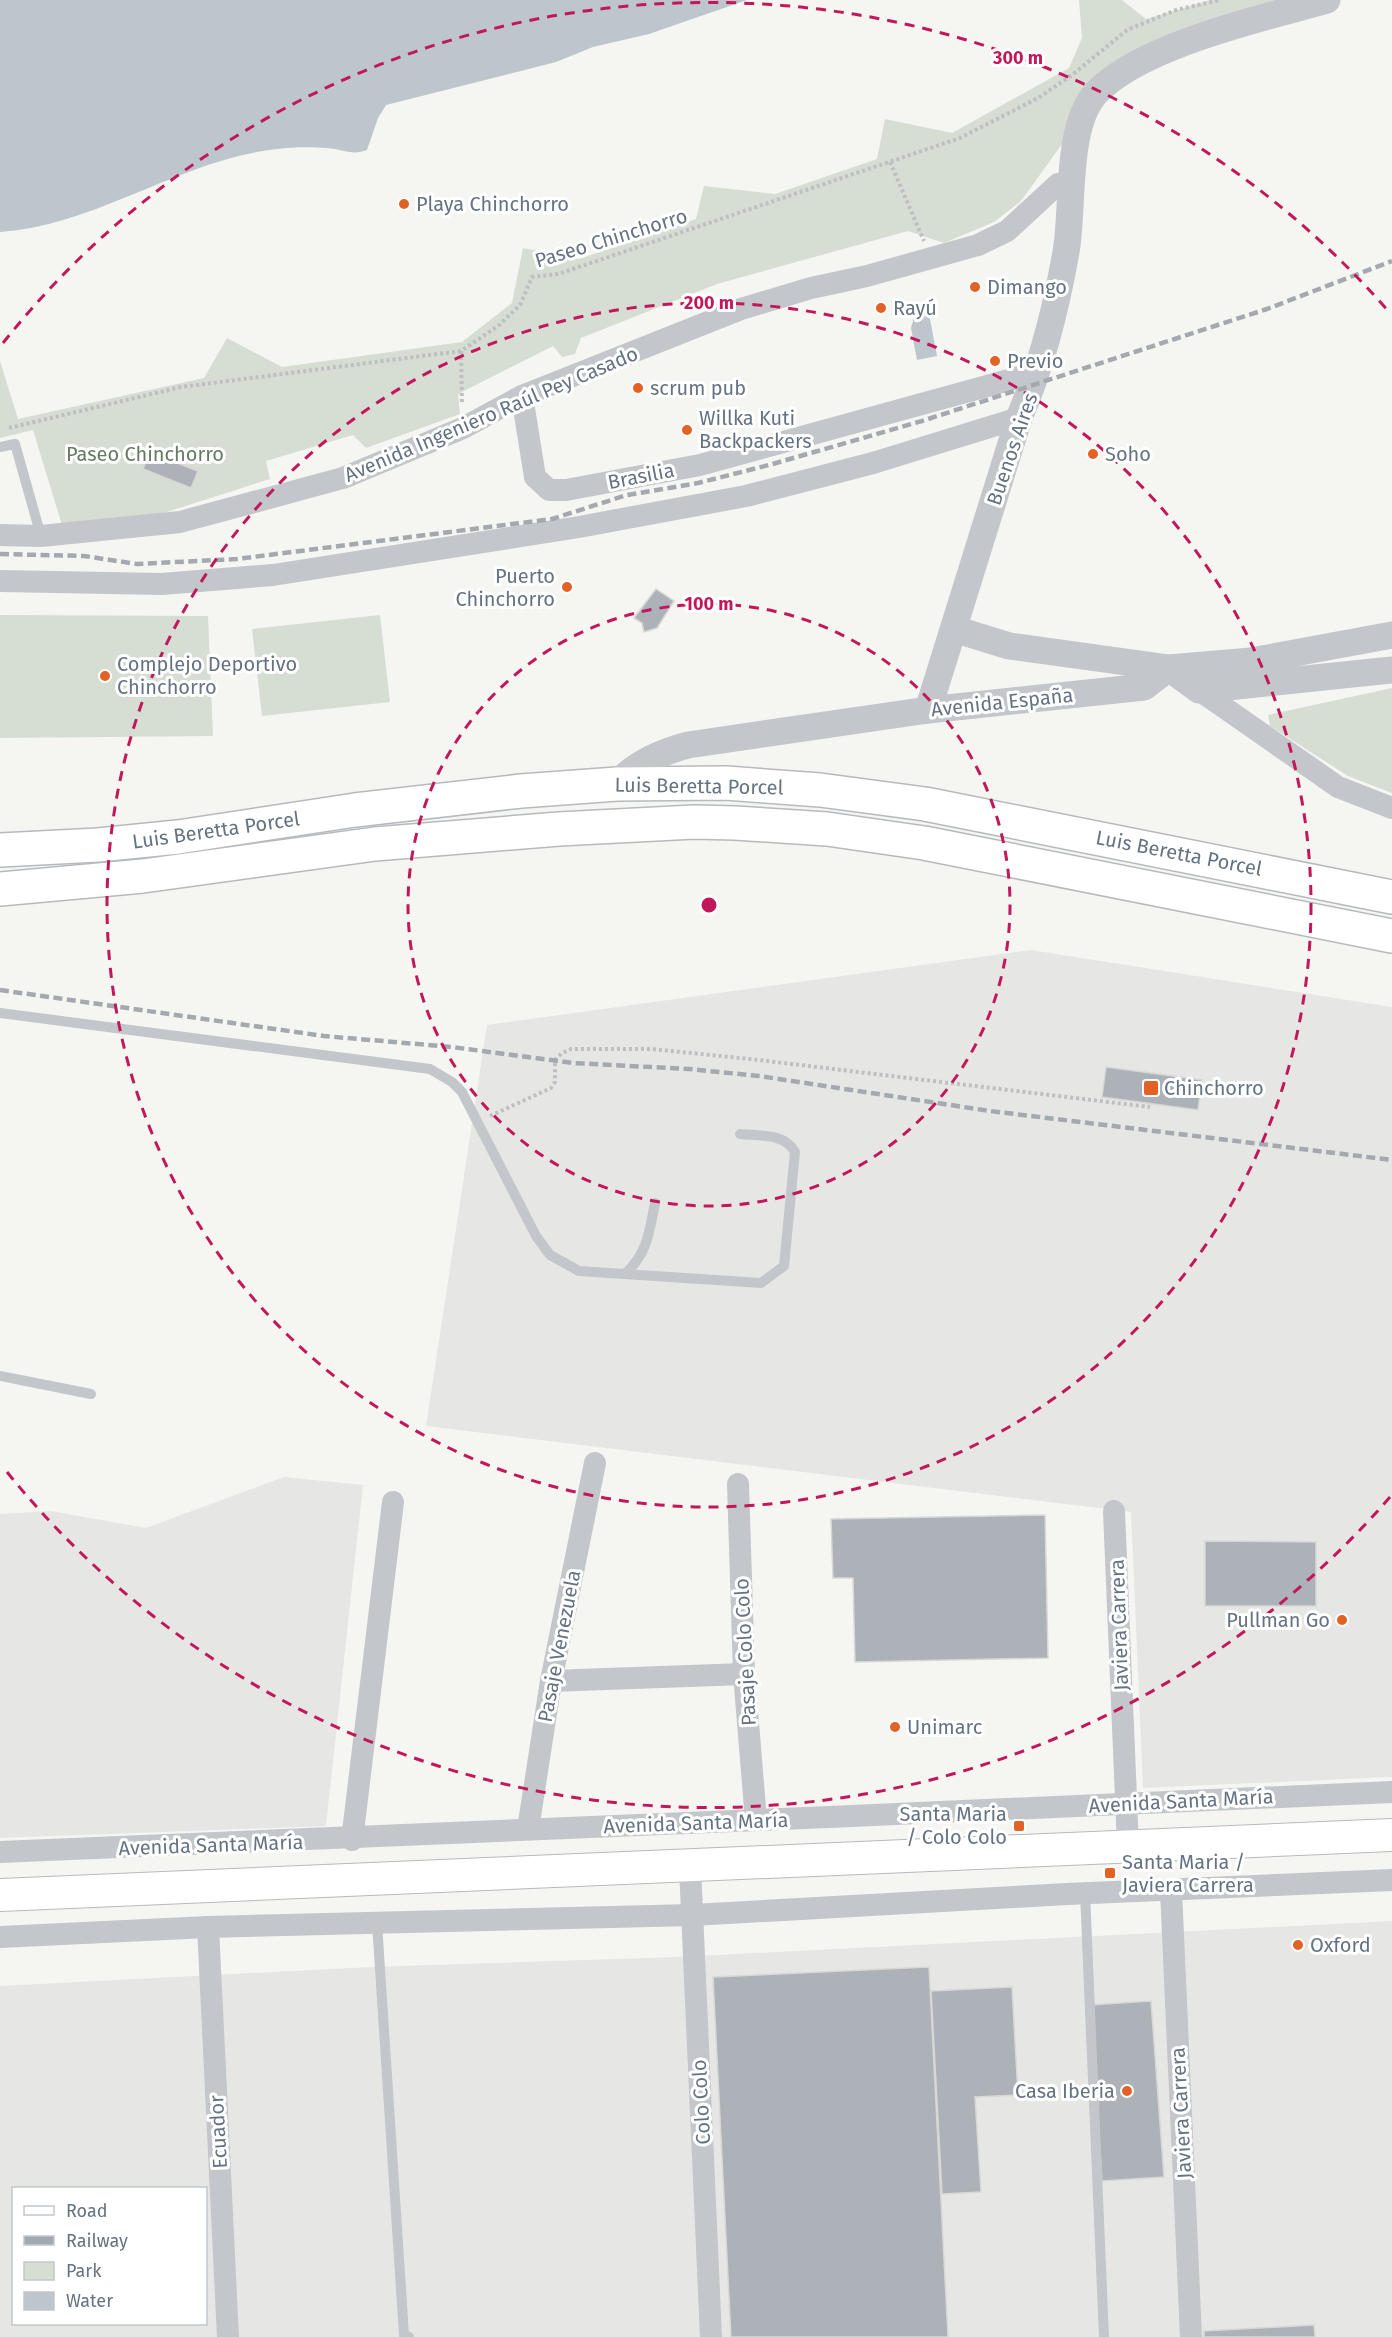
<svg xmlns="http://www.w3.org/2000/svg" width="1392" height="2337" viewBox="0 0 1392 2337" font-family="'Fira Sans',sans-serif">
  <rect width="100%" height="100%" fill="#f5f6f2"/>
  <!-- built -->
  <g fill="#e6e7e5" fill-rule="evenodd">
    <polygon points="1031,950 1392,1007 1392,1777 1143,1788 1131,1512 426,1426 487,1025"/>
    <polygon points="284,1477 363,1485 326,1826 0,1838 0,1514 51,1511 146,1528"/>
    <path d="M1392,1921v416h-1392v-351l370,-19 307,-10zM14,2188h192v136h-192z"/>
  </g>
  <!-- green -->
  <g fill="#d6ddd3">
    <polygon points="1079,0 1122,0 1146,19 1211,0 1285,0 1181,32 1065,140 1021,201 994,222 944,243 908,231 717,284 581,338 575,354 562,357 553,346 458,394 460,414 366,448 353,435 266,461 270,479 154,516 62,525 33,430 0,438 0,361 18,419 204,378 227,338 282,367 462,342 512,303 523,248 579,259 696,219 704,186 775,194 877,159 885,119 952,133 1069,68 1082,38"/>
    <polygon points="0,615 208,616 213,736 0,738"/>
    <polygon points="380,615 390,702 262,716 252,629"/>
    <polygon points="1392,688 1392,793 1348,776 1270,726 1268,715"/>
  </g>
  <!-- water -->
  <g fill="#bcc6cc">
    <path d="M0,0h747l-98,34 -56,13 -37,15 -170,43 -8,13 -11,32c-15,6 -24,-1 -40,-2 -16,-1 -35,-1 -50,1 -98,11 -179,76 -277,83z"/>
    <polygon points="929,314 937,356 917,360 911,328 914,317"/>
  </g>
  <!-- building -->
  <g fill="#acb2b8" stroke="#d7d7d5" stroke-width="1.5">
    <polygon points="149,452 198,471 191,488 143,469"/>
    <polygon points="656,589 674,601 657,628 644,632 642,623 634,618"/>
    <polygon points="1106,1067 1202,1080 1198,1110 1102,1097"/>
    <polygon points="1045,1515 1048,1658 855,1662 853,1578 833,1578 831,1519"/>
    <polygon points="1205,1541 1316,1542 1316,1606 1205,1606"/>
    <polygon points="929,1967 948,2337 731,2337 713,1977"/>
    <polygon points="1012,1987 1018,2095 975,2097 981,2192 942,2194 931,1991"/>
    <polygon points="1151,2001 1164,2177 1102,2181 1090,2005"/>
    <polygon points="1314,2325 1315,2337 1204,2337 1204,2331"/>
  </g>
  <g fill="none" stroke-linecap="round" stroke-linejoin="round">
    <!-- secondary casing -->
    <g stroke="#b6babe" stroke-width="34">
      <polyline id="secondary" points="0,1895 1392,1835"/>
    </g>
    <!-- primary casing -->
    <g stroke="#b6babe" stroke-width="36">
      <g id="primary">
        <polyline points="0,850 98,845 178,837 355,810 521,791 617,784 726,783 820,790 925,804 1392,897"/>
        <polyline points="0,889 143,876 375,844 559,829 694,822 735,823 827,829 924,843 1392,936"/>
      </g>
    </g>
    <!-- path -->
    <g stroke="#bdbfc1" stroke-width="4" stroke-dasharray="3 3" stroke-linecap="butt">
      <polyline points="890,162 924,241"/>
      <polyline points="461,351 462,405"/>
      <polyline points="9,428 181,387 461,351 498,326 520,305 532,277 558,274 960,138 1038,98 1072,75 1127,30 1176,10 1220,0"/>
      <polyline points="490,1116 551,1088 555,1082 555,1060 562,1053 571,1049 652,1049 750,1059 1150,1107"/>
    </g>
    <!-- service -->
    <g stroke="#c3c6ca" stroke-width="10">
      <polyline points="0,447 15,444 41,536"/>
      <path d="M0,1013l430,56 22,13 10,10 74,144 14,19 29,16 182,12 23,-17 11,-114c-11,-19 -34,-16 -55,-18"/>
      <path d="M625,1274c23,-22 24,-41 30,-71"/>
      <polyline points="0,1376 91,1394"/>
      <polyline points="1085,1893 1104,2337"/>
      <polyline points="377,1923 404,2335 409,2337"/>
    </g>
    <!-- minor -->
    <g stroke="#c3c6ca" stroke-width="22">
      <polyline points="522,396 535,477 549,490 566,490 700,465 1038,372"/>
      <polyline points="0,535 41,536 180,522 343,478 463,428 522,396 741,309 811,288 867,276 978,245 1007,231 1058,184 1073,183"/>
      <polyline points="0,581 162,584 273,575 579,527 746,496 873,463 1019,418"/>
      <polyline points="1199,690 1338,787 1392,808"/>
      <polyline points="738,1484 744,1674 756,1820"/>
      <polyline points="1114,1511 1128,1846"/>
      <polyline points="551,1681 744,1674"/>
      <polyline points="528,1829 551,1681 595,1463"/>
      <polyline points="352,1840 393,1502"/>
      <path d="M0,1852c464,-16 928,-41 1392,-60"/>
      <polyline points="690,1867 711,2337"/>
      <polyline points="1171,1890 1191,2337"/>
      <polyline points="208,1927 228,2337"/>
      <polyline points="0,1937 208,1927 693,1915 1067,1894 1392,1880"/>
    </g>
    <!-- tertiary -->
    <g stroke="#c3c6ca" stroke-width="27">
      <polyline points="954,629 1009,646 1169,668 1199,690 1392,670"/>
      <path d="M928,710l91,-292c23,-53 37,-109 47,-166 8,-45 -1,-125 30,-159 45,-48 167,-75 231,-93"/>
      <path d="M617,784c18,-21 45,-32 71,-39l240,-35 216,-23 25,-19 82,-7 141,-26"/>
    </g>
    <!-- secondary -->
    <use href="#secondary" stroke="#fff" stroke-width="32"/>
    <!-- primary -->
    <use href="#primary" stroke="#fff" stroke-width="33"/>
    <!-- rail -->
    <g stroke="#a4a9af" stroke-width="4.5" stroke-dasharray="9 4.5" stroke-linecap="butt">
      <polyline points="0,554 84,556 137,564 237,559 552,519 627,495 698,483 769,465 922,421 1267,309 1392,261"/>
      <polyline points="0,990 324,1036 452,1047 573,1063 689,1069 759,1076 990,1111 1392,1160"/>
    </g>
  </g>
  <!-- distance rings -->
  <g fill="none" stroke="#c2185b" stroke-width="3" stroke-dasharray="10 8">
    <circle cx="709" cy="905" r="301"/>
    <circle cx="709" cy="905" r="602"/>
    <path d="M1390 1497A902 902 0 0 1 3 1467M3 343A902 902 0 0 1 1390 313"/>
  </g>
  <!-- markers -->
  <g fill="#e36125" stroke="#fff" stroke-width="2">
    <circle cx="404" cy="204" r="6"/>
    <circle cx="975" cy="287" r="6"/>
    <circle cx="881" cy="308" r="6"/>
    <circle cx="995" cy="361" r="6"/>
    <circle cx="638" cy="388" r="6"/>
    <circle cx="687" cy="430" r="6"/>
    <circle cx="1093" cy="454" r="6"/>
    <circle cx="567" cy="587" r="6"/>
    <circle cx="105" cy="676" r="6"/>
    <rect x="1143" y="1080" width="16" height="16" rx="3"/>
    <circle cx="1342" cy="1620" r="6"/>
    <circle cx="895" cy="1727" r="6"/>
    <rect x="1013" y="1820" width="12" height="12" rx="3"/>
    <rect x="1104" y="1867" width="12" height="12" rx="3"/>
    <circle cx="1298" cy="1945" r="6"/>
    <circle cx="1127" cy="2091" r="6"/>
  </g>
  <g text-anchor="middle" stroke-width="6" stroke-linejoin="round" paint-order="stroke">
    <!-- poi labels -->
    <g font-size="20" fill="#657383" stroke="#fff" text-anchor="start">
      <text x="416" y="211">Playa Chinchorro</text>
      <text x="987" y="294">Dimango</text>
      <text x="893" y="315">Rayú</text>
      <text x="1007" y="368">Previo</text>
      <text x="650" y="395">scrum pub</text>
      <text x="699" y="425">Willka Kuti<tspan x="699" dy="23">Backpackers</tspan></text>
      <text x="1105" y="461">Soho</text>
      <text x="555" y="583" text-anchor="end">Puerto<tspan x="555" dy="23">Chinchorro</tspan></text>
      <text x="117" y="671">Complejo Deportivo<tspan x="117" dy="23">Chinchorro</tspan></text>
      <text x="1164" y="1095">Chinchorro</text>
      <text x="1330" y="1627" text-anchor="end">Pullman Go</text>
      <text x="907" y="1734">Unimarc</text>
      <text x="1007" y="1821" text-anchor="end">Santa Maria<tspan x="1007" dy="23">/ Colo Colo</tspan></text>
      <text x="1122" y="1869">Santa Maria /<tspan x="1122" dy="23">Javiera Carrera</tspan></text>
      <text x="1310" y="1952">Oxford</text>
      <text x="1115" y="2098" text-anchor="end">Casa Iberia</text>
    </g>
    <!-- street labels -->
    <g font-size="20" fill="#657383" stroke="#fff">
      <text transform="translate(611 238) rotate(-17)" y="7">Paseo Chinchorro</text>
      <text transform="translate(491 414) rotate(-23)" y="7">Avenida Ingeniero Raúl Pey Casado</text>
      <text transform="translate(1012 449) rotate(-71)" y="7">Buenos Aires</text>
      <text transform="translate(641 476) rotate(-11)" y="7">Brasilia</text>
      <text transform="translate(1002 702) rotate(-6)" y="7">Avenida España</text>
      <text transform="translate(699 786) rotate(1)" y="7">Luis Beretta Porcel</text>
      <text transform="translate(216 830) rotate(-8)" y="7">Luis Beretta Porcel</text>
      <text transform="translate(1179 853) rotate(11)" y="7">Luis Beretta Porcel</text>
      <text transform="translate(1119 1625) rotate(-92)" y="7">Javiera Carrera</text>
      <text transform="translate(559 1646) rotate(-79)" y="7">Pasaje Venezuela</text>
      <text transform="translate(745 1652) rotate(-93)" y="7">Pasaje Colo Colo</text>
      <text transform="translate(1181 1801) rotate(-3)" y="7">Avenida Santa María</text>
      <text transform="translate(696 1823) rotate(-2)" y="7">Avenida Santa María</text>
      <text transform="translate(211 1845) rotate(-2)" y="7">Avenida Santa María</text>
      <text transform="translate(701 2102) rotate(-93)" y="7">Colo Colo</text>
      <text transform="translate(1181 2113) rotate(-93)" y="7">Javiera Carrera</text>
      <text transform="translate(218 2132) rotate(-93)" y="7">Ecuador</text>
    </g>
    <!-- park labels -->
    <g font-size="20" fill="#667a63" stroke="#fff">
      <text x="145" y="461">Paseo Chinchorro</text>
    </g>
  </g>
  <circle cx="709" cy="905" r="9" fill="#c2185b" stroke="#fff" stroke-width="3"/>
  <g font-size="18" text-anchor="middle" font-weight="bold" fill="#c2185b" stroke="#fff" stroke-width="6" stroke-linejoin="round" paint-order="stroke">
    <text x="1018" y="64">300 m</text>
    <text x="709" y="309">200 m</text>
    <text x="709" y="610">100 m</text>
  </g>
  <!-- legend -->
  <rect x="12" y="2187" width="195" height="138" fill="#ffffff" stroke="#c1c7cd" stroke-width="1.5"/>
  <rect x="24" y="2206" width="30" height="9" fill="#ffffff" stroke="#c1c7cd" stroke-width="1.5"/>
  <text x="66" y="2217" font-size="18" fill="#657383">Road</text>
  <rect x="24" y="2236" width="30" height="9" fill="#a4a9af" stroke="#c1c7cd" stroke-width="1.5"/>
  <text x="66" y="2247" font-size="18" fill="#657383">Railway</text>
  <rect x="24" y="2262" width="30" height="18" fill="#d6ddd3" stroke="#c1c7cd" stroke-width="1.5"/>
  <text x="66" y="2277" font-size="18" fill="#657383">Park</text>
  <rect x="24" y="2292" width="30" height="18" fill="#bcc6cc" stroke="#c1c7cd" stroke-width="1.5"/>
  <text x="66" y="2307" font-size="18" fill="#657383">Water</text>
</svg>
